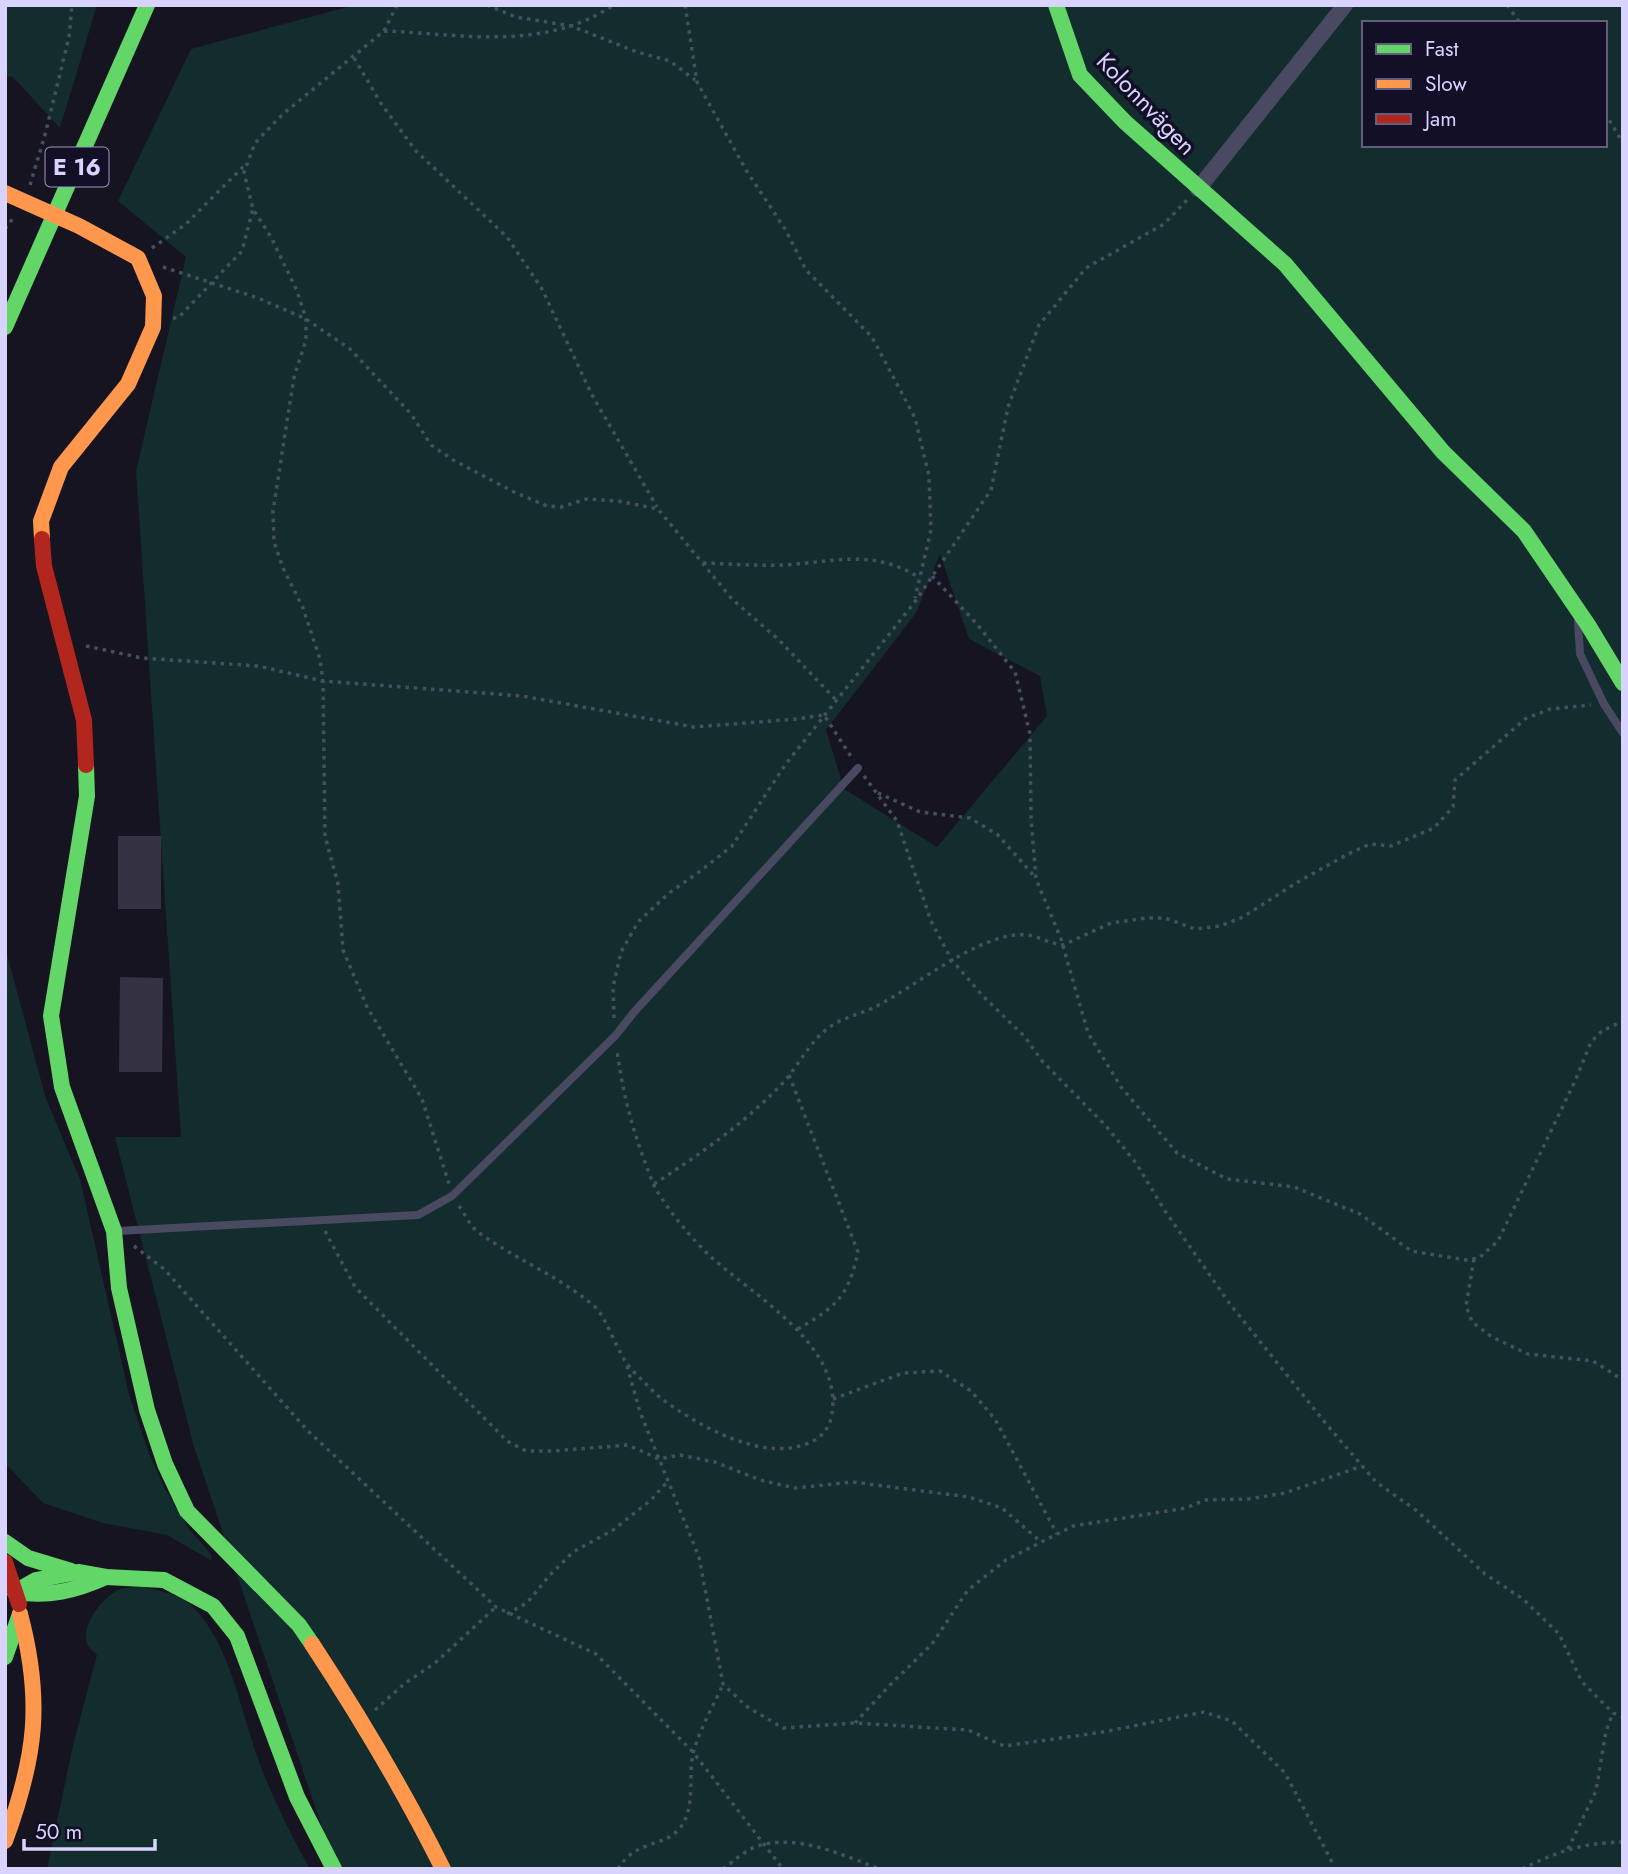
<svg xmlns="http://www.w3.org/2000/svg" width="1628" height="1874" viewBox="0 0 1628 1874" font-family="Jost,sans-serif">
  <rect width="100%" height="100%" fill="#161421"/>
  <!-- green -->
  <g fill="#132c2d" fill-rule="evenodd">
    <polygon points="5,5 97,5 60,128 13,77 5,76"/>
    <path d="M355,5h1268v1864h-1287l-142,-422 -79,-310h66l-45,-666 50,-214 -68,-56 73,-152zM1364,23h241v122h-241zM940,554l29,85 71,37 7,40 -110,131 -93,-58 -18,-59 90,-117z"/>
    <polygon points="5,947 46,1099 80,1179 129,1394 148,1451 165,1489 189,1529 211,1554 212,1561 167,1535 103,1523 43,1503 5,1463"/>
    <path d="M142,1587c20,4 38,7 53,22 37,39 47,109 66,158 14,35 30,69 49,102h-263l26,-124 24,-90c-2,-3 -6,-5 -8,-8 -12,-18 14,-51 31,-58 6,-2 15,-1 22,-2z"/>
  </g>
  <!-- building -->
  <g fill="#343243">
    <rect x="118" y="836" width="43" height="73"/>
    <polygon points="120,977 163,978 162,1072 119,1072"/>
  </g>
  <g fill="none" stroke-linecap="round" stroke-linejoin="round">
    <!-- path -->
    <g stroke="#44505f" stroke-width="3.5" stroke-dasharray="3.5 5" stroke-linecap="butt">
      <polyline points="397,5 384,31 283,114 255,143 244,172 253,209 271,237 297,291 306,319 306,340 294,377 273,511 274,542 283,568 303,608 320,659 323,681 325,836 338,884 343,950 367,1007 422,1099 449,1184"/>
      <polyline points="487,5 516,17 571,26 637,52 670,61 695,80"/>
      <polyline points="685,5 697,82 746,170 785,229 806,270 872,337 915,418 929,476 931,530 915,598"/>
      <polyline points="1507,5 1520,23"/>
      <path d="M384,31c80,3 158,21 230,-26"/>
      <polyline points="354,58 382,105 416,151 507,237 542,289 592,395 657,507"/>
      <polyline points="1605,113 1623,143"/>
      <polyline points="30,185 45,135 69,37 72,5"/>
      <polyline points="5,229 14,217"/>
      <polyline points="152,248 186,224 245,165"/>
      <polyline points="163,267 258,298 306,319 350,349 411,414 431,445 453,460 516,493 547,506 561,507 587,499 618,501 658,509 732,599 779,640 836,700"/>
      <polyline points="173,318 178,318 242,251 253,209"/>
      <path d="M703,563c27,1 54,3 81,2 51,-3 89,-17 136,13"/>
      <polyline points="932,576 977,624 1015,672 1030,734 1031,818 1036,879 1061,939 1088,1033 1121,1087 1177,1153 1227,1179 1294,1187 1360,1214 1411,1251 1466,1260 1479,1258 1498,1241 1575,1081 1591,1042 1602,1031 1623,1021"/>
      <polyline points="86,646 142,658 258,666 323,681 522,696 694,727 797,719 824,715 852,758"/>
      <polyline points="864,776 897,821 931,921 951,959 982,995 1025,1037 1042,1061 1106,1126 1136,1163 1165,1211 1230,1304 1327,1425 1376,1482 1417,1511 1485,1574 1523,1599 1559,1634 1582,1682 1613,1713 1623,1717"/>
      <polyline points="878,793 920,812 970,818 998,835 1035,877"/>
      <polyline points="614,1018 613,987 621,952 638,922 669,893 699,872 732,846 785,765 914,603 991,490 1008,407 1039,325 1086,268 1164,224 1187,200"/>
      <path d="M789,1075l69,177c-10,46 -22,55 -62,78"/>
      <path d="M654,1184c45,-29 88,-59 125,-97 19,-19 30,-46 52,-61 13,-9 30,-12 44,-19 40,-20 108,-77 152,-72 12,1 23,9 36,10l48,-22 36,-5h18l30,11 25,-3 23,-9 53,-34 52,-29 22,-10 21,2 43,-18 19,-21 2,-27 70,-61 25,-10 41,-4"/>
      <path d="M459,1206c6,8 11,20 19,26 37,27 81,44 116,74 16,15 22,49 41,67 9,9 17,18 27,26 35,26 97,61 141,46 14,-4 25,-13 28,-27 16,-70 -77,-122 -120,-161 -20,-19 -39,-42 -54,-66 -5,-8 -8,-19 -12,-29 -14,-37 -23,-73 -28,-112"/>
      <polyline points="325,1231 355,1287 507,1441 526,1451 553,1451 628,1445 659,1459 680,1455 715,1462 760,1480 795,1488 853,1482 969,1497 1002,1508 1041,1542"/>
      <polyline points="134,1246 164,1269 307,1430 496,1607 596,1654 693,1752 783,1869"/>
      <polyline points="1474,1259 1466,1306 1472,1322 1492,1337 1528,1354 1593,1361 1623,1380"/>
      <polyline points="627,1366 640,1412 699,1557 723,1684 746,1706 783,1728 855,1723 968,1730 1004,1746 1103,1732 1204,1712 1232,1721 1285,1773 1331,1860 1333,1869"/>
      <polyline points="833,1399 903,1373 940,1371 971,1391 995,1419 1057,1534"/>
      <polyline points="507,1614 527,1603 549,1576 573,1552 613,1530 651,1500 668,1481"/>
      <polyline points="375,1710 404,1684 435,1663 496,1607"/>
      <polyline points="855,1723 889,1686 932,1644 968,1590 1006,1560 1073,1526 1186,1508 1205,1500 1248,1499 1285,1493 1362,1466"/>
      <polyline points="1568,1849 1596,1791 1606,1731 1613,1713"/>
      <path d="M618,1869c18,-30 46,-21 62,-41 16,-20 8,-52 13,-74 5,-22 21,-49 30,-70"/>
      <path d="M723,1869c13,-10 26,-22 42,-25 39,-8 79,12 115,25"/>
      <path d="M1522,1869c37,-18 59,-26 101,-27"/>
    </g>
    <!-- lane -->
    <g stroke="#4a4962" stroke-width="8">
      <polyline points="1578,621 1580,654 1604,704 1623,733"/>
      <polyline points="117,1231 418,1215 452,1196 615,1036 635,1011 858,768"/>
    </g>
    <!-- street -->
    <polyline stroke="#4a4962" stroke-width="16" points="1198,189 1345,5"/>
    <!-- fast -->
    <g stroke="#63d668" stroke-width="16">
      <polyline points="1056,5 1080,75 1125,122 1285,264 1443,452 1524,531 1588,625 1623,683"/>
      <polyline points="5,327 147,5"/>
      <polyline points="86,765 87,796 51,1016 62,1087 114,1231 119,1288 147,1410 165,1464 187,1511 299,1625 312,1644"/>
      <polyline points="5,1542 28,1558 71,1571"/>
      <polyline points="15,1592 36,1580 78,1572 106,1577 164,1580 213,1606 237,1636 297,1797 334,1869"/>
      <path d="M15,1592c34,5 60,-1 91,-15"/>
      <polyline points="5,1657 20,1614"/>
    </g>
    <!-- slow -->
    <g stroke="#ff974d" stroke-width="16">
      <polyline points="5,193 79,226 138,258 154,296 153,327 128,384 61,467 41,521 42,539"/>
      <path d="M312,1644c48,73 92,147 131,225"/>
      <path d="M5,1841c31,-84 38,-140 15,-227"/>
    </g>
    <!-- jam -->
    <g stroke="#b3261e" stroke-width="16">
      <polyline points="42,539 44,566 84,720 86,765"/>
      <polyline points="5,1562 19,1604"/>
    </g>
  </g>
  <g text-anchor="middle" stroke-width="7" stroke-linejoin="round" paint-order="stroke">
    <!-- shield labels -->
    <rect fill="#130f26" stroke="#9e99be" stroke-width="2" x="45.5" y="147.5" width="63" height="39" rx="5"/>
    <g font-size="23" font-weight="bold" fill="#d9d4ff">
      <text x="77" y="175">E 16</text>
    </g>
    <!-- street labels -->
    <g font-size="24" fill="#d9d4ff" stroke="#130f26">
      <text transform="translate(1146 104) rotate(46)" y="8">Kolonnvägen</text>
    </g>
  </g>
  <!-- border -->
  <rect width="1628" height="1874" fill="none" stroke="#d9d4ff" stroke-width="14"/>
  <!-- legend -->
  <rect x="1362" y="21" width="245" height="126" fill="#130f26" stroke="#625e7d" stroke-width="2"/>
  <rect x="1376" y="44" width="35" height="10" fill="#63d668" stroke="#625e7d" stroke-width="2"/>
  <text x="1425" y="56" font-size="21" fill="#d9d4ff">Fast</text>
  <rect x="1376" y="79" width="35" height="10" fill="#ff974d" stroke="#625e7d" stroke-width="2"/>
  <text x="1425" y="91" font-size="21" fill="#d9d4ff">Slow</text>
  <rect x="1376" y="114" width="35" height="10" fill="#b3261e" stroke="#625e7d" stroke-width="2"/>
  <text x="1425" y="126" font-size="21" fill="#d9d4ff">Jam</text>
  <!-- scale -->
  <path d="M24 1839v10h131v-10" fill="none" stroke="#d9d4ff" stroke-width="3.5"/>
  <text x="35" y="1839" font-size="21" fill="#d9d4ff" stroke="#130f26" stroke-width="5" paint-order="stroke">50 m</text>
</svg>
